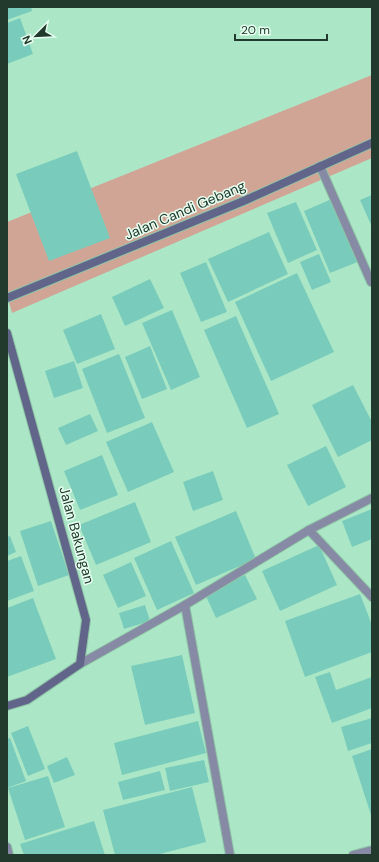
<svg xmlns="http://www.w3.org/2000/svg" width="379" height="862" viewBox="0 0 379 862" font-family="'DM Sans',sans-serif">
  <rect width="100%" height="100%" fill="#abe7c6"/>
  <!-- green -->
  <polygon fill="#d1a596" points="372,75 372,158 12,313 7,295 7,222"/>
  <!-- building -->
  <g fill="#79ccbb">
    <polygon points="7,7 31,7 32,11 7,20"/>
    <polygon points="20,18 33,54 7,64 7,23"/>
    <polygon points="77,151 110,238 49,261 16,174"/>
    <polygon points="372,195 372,227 360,200"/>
    <polygon points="334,198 360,261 330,273 304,211"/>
    <polygon points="296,202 317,250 288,263 267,213"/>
    <polygon points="269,232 288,274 228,302 208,259"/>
    <polygon points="319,254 331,282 312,290 300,262"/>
    <polygon points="206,262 227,312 201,322 180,273"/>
    <polygon points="297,273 334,352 271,381 235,302"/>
    <polygon points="150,279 164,308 125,326 112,297"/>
    <polygon points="172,310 200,377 171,390 142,323"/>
    <polygon points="101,314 115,349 77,364 63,330"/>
    <polygon points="236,316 279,414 247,428 204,330"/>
    <polygon points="150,346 167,389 142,399 125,357"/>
    <polygon points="119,354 145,418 107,433 82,369"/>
    <polygon points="74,361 83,388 54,398 45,371"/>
    <polygon points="353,385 372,422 372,440 338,457 312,405"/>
    <polygon points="90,414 98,431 66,445 58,428"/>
    <polygon points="152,422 174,472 128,492 106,442"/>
    <polygon points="326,446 346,487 308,506 287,465"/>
    <polygon points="102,455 118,495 80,510 64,471"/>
    <polygon points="213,471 223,500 193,511 183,482"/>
    <polygon points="135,502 151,542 96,565 79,525"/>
    <polygon points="372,509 372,539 352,547 342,521"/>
    <polygon points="236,511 256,559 196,585 175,537"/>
    <polygon points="51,521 69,575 38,586 20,531"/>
    <polygon points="10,536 16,552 7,556 7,537"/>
    <polygon points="171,541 194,593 157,610 134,558"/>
    <polygon points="319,545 337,585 280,611 262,571"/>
    <polygon points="21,556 34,591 7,601 7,561"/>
    <polygon points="131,562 146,596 118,608 103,575"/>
    <polygon points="245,575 257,599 216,618 205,594"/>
    <polygon points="360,594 372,625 372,652 305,677 285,621"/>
    <polygon points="33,598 56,659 7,677 7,608"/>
    <polygon points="145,605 150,621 124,629 119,613"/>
    <polygon points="182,655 195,713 145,725 131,666"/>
    <polygon points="330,672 336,690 372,677 372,708 332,723 315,677"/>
    <polygon points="372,718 372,743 348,751 341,727"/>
    <polygon points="198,721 206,753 122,775 114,743"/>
    <polygon points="28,726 45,769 28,776 11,733"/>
    <polygon points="10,738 26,781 7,788 7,739"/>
    <polygon points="372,749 372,818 352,756"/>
    <polygon points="67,757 75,775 54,783 47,766"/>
    <polygon points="204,760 209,782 170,791 165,768"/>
    <polygon points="160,771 165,790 123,800 118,782"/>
    <polygon points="48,776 65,827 25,840 8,788"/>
    <polygon points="192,787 206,842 156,855 115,855 103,810"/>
    <polygon points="94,821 105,855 24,855 20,844"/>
  </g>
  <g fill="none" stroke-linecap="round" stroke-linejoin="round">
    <!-- street casing -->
    <g stroke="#8fc4a7" stroke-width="10">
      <g id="street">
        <polyline points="320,166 371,282"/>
        <polyline points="309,530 372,597"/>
        <polyline points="185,605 230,855"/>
        <polyline points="80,664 185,605 309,530 372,498"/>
        <polyline points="7,847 9,855"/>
        <polyline points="353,855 372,850"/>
      </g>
    </g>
    <!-- secondary casing -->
    <g stroke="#8fc4a7" stroke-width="10">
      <g id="secondary">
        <polyline points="7,298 246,200 372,143"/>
        <polyline points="7,333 86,620 80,664 27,700 7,706"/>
      </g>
    </g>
    <!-- street -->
    <use href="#street" stroke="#878aa4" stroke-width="8"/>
    <!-- secondary -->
    <use href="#secondary" stroke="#62658a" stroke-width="8"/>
  </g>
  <g text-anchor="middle" stroke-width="3" stroke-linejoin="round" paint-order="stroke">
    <!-- street labels -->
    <g font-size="14" fill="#213a2d" stroke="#e7fff1">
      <text transform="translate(185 210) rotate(-23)" y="5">Jalan Candi Gebang</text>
      <text transform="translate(77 535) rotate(75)" y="5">Jalan Bakungan</text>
    </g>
  </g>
  <!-- border -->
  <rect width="379" height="862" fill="none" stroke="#213a2d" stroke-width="16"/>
  <!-- north arrow -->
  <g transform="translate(36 36) rotate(246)" stroke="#e7fff1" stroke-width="3" paint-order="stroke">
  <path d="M0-3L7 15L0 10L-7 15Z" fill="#213a2d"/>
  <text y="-6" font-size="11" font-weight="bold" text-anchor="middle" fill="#213a2d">N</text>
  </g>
  <!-- scale -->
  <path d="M235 34v6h92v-6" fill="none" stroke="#213a2d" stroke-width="2"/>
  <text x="241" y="34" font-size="12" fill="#213a2d" stroke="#e7fff1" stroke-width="3" paint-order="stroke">20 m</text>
</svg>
